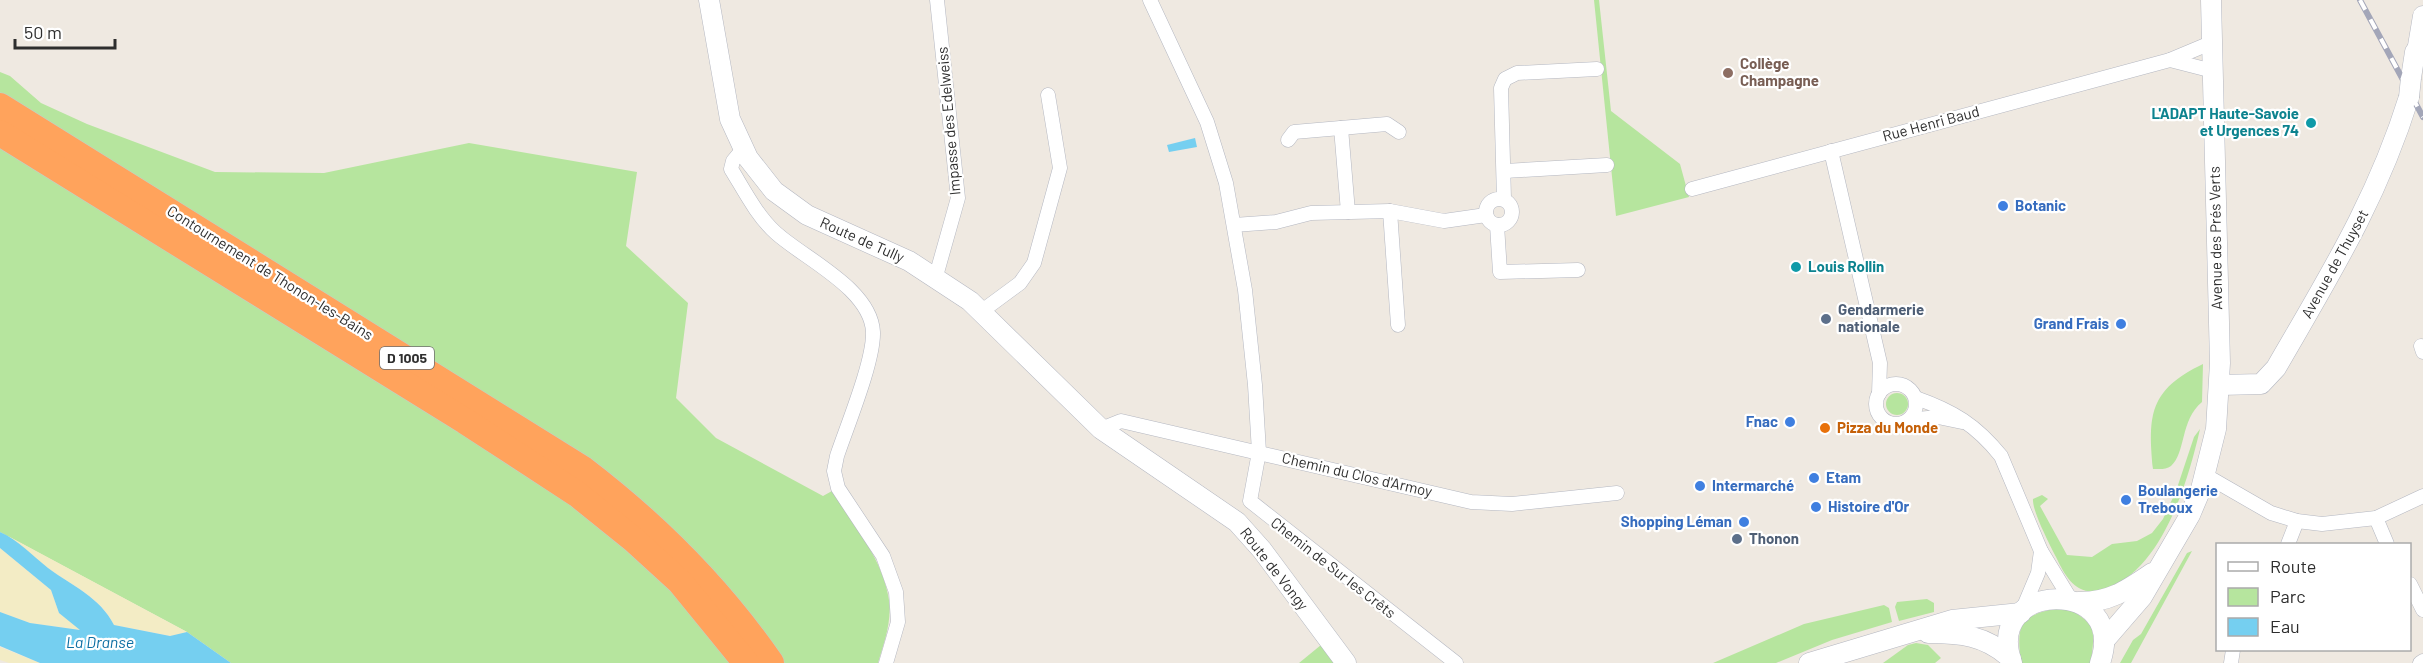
<svg xmlns="http://www.w3.org/2000/svg" width="2423" height="663" viewBox="0 0 2423 663" font-family="Barlow,sans-serif">
  <rect width="100%" height="100%" fill="#efe9e1"/>
  <!-- green -->
  <g fill="#b6e59e">
    <polygon points="1594,0 1599,0 1611,111 1680,164 1689,197 1616,216"/>
    <path d="M0,72l10,4 31,27 46,21 128,48 109,1 145,-30 168,29 -11,74 62,57 -12,95 40,40 107,58 9,-5c21,33 51,68 57,109 3,21 -5,43 -11,63h-96l-38,-57 -57,-63 -687,-448z"/>
    <polygon points="0,146 503,455 640,556 703,625 732,663 231,663 187,632 0,532"/>
    <path d="M2203,364l-1,38c-22,18 -16,51 -31,64 -5,4 -12,3 -18,3 -5,-54 -4,-79 50,-105z"/>
    <circle cx="1897" cy="404" r="11"/>
    <path d="M2200,429c-12,53 -39,145 -98,161 -25,7 -36,-12 -46,-33 -6,-12 -24,-46 -23,-58l9,-4 6,4 -8,7 27,49 25,2 20,-13 25,-3 15,-8 11,-14 13,-28 18,-54z"/>
    <polygon points="2192,551 2131,663 2120,663 2133,640 2141,634 2187,553"/>
    <polygon points="1927,599 1934,603 1934,612 1899,621 1895,607 1897,602"/>
    <polygon points="1884,605 1889,608 1892,622 1832,640 1776,663 1713,663 1804,624"/>
    <path d="M2065,606c32,20 30,20 26,57h-70c-6,-45 2,-47 44,-57z"/>
    <polygon points="1916,643 1928,645 1941,658 1935,663 1883,663 1908,645"/>
    <polygon points="1321,645 1335,663 1299,663"/>
  </g>
  <!-- sand -->
  <g fill="#f3ecc5">
    <path d="M8,536l179,96 -16,4 -57,-11c-13,-28 -42,-39 -66,-57 -13,-10 -26,-22 -40,-32z"/>
    <polygon points="0,548 51,590 59,613 81,630 30,623 0,612"/>
    <polygon points="0,647 40,663 9,663 0,660"/>
  </g>
  <!-- water -->
  <g fill="#75cff0">
    <polygon points="1195,138 1197,147 1169,152 1167,145"/>
    <path d="M0,532c18,8 33,24 48,36 24,18 52,29 66,57l56,11 17,-4 44,31h-191l-40,-17v-34l30,11 50,7 -21,-17 -8,-23 -51,-42z"/>
  </g>
  <g fill="none" stroke-linecap="round" stroke-linejoin="round">
    <!-- street casing -->
    <g stroke="#b4b7c1" stroke-width="15">
      <g id="street">
        <polyline points="1150,0 1207,122 1226,183 1245,290 1255,385 1259,452 1250,501 1456,663"/>
        <polyline points="2170,60 2213,71"/>
        <polyline points="1341,128 1348,212"/>
        <polyline points="1288,140 1294,132 1387,124 1399,132"/>
        <path d="M743,149l-10,12 -2,8c13,21 26,47 45,64 29,26 95,56 97,99 1,29 -26,94 -36,124l-3,15 4,17 45,68 13,36 2,30 -12,41"/>
        <polyline points="1831,151 1880,363 1879,394"/>
        <polyline points="1505,171 1607,165"/>
        <polyline points="1692,189 2170,60 2213,42"/>
        <circle cx="1499" cy="212" r="13"/>
        <polyline points="1504,199 1501,88 1505,79 1517,73 1597,69"/>
        <polyline points="1390,211 1398,325"/>
        <polyline points="1234,225 1276,222 1311,213 1390,211 1444,221 1486,215"/>
        <polyline points="1497,225 1500,272 1578,270"/>
        <polyline points="936,276 958,198 937,0"/>
        <polyline points="982,311 1020,283 1034,263 1060,168 1048,95"/>
        <polyline points="2421,346 2423,352"/>
        <circle cx="1896" cy="404" r="20"/>
        <path d="M1916,398c37,13 60,27 85,58l40,95 30,49"/>
        <polyline points="1908,420 1938,417 1962,422"/>
        <polyline points="1101,429 1121,421 1471,502 1512,504 1617,493"/>
        <polyline points="2205,475 2271,513 2297,521 2322,524 2376,518 2423,496"/>
        <polyline points="2376,518 2387,544"/>
        <polyline points="2288,544 2297,521"/>
        <polyline points="2410,584 2423,610"/>
        <polyline points="2022,611 2038,573 2041,551"/>
        <polyline points="2231,663 2233,650"/>
        <polyline points="2420,663 2423,661"/>
      </g>
    </g>
    <!-- secondary casing -->
    <g stroke="#b4b7c1" stroke-width="21">
      <g id="secondary">
        <polyline points="709,0 730,119 748,158 774,191 807,215 909,261 970,301 1101,429 1237,522 1262,550 1346,663"/>
        <polyline points="2418,46 2423,16"/>
        <polyline points="2411,78 2415,52 2423,42"/>
        <path d="M2220,385l41,-1 15,-16c53,-92 101,-168 133,-271"/>
        <path d="M2078,602c31,1 49,-12 74,-29"/>
        <path d="M1928,633c32,0 58,2 83,26"/>
        <polyline points="2104,641 2142,597 2190,515 2201,489 2216,429 2220,363 2211,0"/>
        <polyline points="1809,663 1952,620 2021,613"/>
        <path d="M2012,663c-30,-84 118,-86 88,0"/>
      </g>
    </g>
    <!-- highway casing -->
    <g stroke="#c9c9c9" stroke-width="27">
      <g id="highway">
        <path d="M0,106l583,363c72,55 137,120 188,194"/>
        <polyline points="0,133 465,421 577,494 634,540 680,582 746,663"/>
      </g>
    </g>
    <!-- street -->
    <use href="#street" stroke="#fff" stroke-width="14"/>
    <!-- secondary -->
    <use href="#secondary" stroke="#fff" stroke-width="20"/>
    <!-- highway -->
    <use href="#highway" stroke="#ffa35c" stroke-width="26"/>
    <!-- rail casing -->
    <g stroke="#a3a6b8" stroke-width="6">
      <polyline id="rail" points="2360,0 2423,117"/>
    </g>
    <!-- rail -->
    <use href="#rail" stroke="#fff" stroke-width="4" stroke-dasharray="11" stroke-linecap="butt"/>
    <!-- secondary-bridge casing -->
    <g stroke="#b4b7c1" stroke-width="21" stroke-linecap="butt">
      <polyline id="secondary-bridge" points="2409,97 2411,78"/>
    </g>
    <!-- secondary-bridge -->
    <use href="#secondary-bridge" stroke="#fff" stroke-width="20"/>
  </g>
  <!-- markers -->
  <circle fill="#8d6e63" stroke="#fff" stroke-width="2" cx="1728" cy="73" r="6"/>
  <g fill="#0f9aa8" stroke="#fff" stroke-width="2">
    <circle cx="2311" cy="123" r="6"/>
    <circle cx="1796" cy="267" r="6"/>
  </g>
  <g fill="#3f7fe0" stroke="#fff" stroke-width="2">
    <circle cx="2003" cy="206" r="6"/>
    <circle cx="2121" cy="324" r="6"/>
    <circle cx="1790" cy="422" r="6"/>
    <circle cx="1814" cy="478" r="6"/>
    <circle cx="1700" cy="486" r="6"/>
    <circle cx="2126" cy="500" r="6"/>
    <circle cx="1816" cy="507" r="6"/>
    <circle cx="1744" cy="522" r="6"/>
  </g>
  <g fill="#5c6f8a" stroke="#fff" stroke-width="2">
    <circle cx="1826" cy="319" r="6"/>
    <circle cx="1737" cy="539" r="6"/>
  </g>
  <circle fill="#e8710a" stroke="#fff" stroke-width="2" cx="1825" cy="428" r="6"/>
  <g text-anchor="middle" stroke-width="4.5" stroke-linejoin="round" paint-order="stroke">
    <!-- shield labels -->
    <rect fill="#fff" stroke="#6d6d6d" stroke-width="1.5" x="380" y="347" width="54" height="22" rx="4.5"/>
    <g font-size="14" font-weight="bold" fill="#2e2e2e">
      <text x="407" y="363">D 1005</text>
    </g>
    <!-- education labels -->
    <g font-size="15" font-weight="bold" fill="#785e54" stroke="#fff" text-anchor="start">
      <text x="1740" y="69">Collège<tspan x="1740" dy="17">Champagne</tspan></text>
    </g>
    <!-- culture labels -->
    <g font-size="15" font-weight="bold" fill="#0d838f" stroke="#fff" text-anchor="end">
      <text x="2299" y="119">L'ADAPT Haute-Savoie<tspan x="2299" dy="17">et Urgences 74</tspan></text>
      <text x="1808" y="272" text-anchor="start">Louis Rollin</text>
    </g>
    <!-- street labels -->
    <g font-size="15" fill="#2e2e2e" stroke="#fff">
      <text transform="translate(949 121) rotate(-95)" y="5">Impasse des Edelweiss</text>
      <text transform="translate(1931 124) rotate(-15)" y="5">Rue Henri Baud</text>
      <text transform="translate(2216 238) rotate(-91)" y="5">Avenue des Prés Verts</text>
      <text transform="translate(862 240) rotate(24)" y="5">Route de Tully</text>
      <text transform="translate(2335 264) rotate(-61)" y="5">Avenue de Thuyset</text>
      <text transform="translate(270 273) rotate(32)" y="5">Contournement de Thonon-les-Bains</text>
      <text transform="translate(1357 475) rotate(13)" y="5">Chemin du Clos d'Armoy</text>
      <text transform="translate(1333 568) rotate(38)" y="5">Chemin de Sur les Crêts</text>
      <text transform="translate(1274 569) rotate(52)" y="5">Route de Vongy</text>
    </g>
    <!-- shop labels -->
    <g font-size="15" font-weight="bold" fill="#366cbe" stroke="#fff" text-anchor="start">
      <text x="2015" y="211">Botanic</text>
      <text x="2109" y="329" text-anchor="end">Grand Frais</text>
      <text x="1778" y="427" text-anchor="end">Fnac</text>
      <text x="1826" y="483">Etam</text>
      <text x="1712" y="491">Intermarché</text>
      <text x="2138" y="496">Boulangerie<tspan x="2138" dy="17">Treboux</tspan></text>
      <text x="1828" y="512">Histoire d'Or</text>
      <text x="1732" y="527" text-anchor="end">Shopping Léman</text>
    </g>
    <!-- service labels -->
    <g font-size="15" font-weight="bold" fill="#4e5e75" stroke="#fff" text-anchor="start">
      <text x="1838" y="315">Gendarmerie<tspan x="1838" dy="17">nationale</tspan></text>
      <text x="1749" y="544">Thonon</text>
    </g>
    <!-- food labels -->
    <g font-size="15" font-weight="bold" fill="#c56008" stroke="#fff" text-anchor="start">
      <text x="1837" y="433">Pizza du Monde</text>
    </g>
    <!-- water labels -->
    <g font-size="16" font-style="italic" fill="#0d6fa3" stroke="#fff">
      <text x="100" y="648">La Dranse</text>
    </g>
  </g>
  <!-- legend -->
  <rect x="2216" y="543" width="195" height="108" fill="#ffffff" stroke="#ababab" stroke-width="1.5"/>
  <rect x="2228" y="562" width="30" height="9" fill="#ffffff" stroke="#ababab" stroke-width="1.5"/>
  <text x="2270" y="573" font-size="18" fill="#2e2e2e">Route</text>
  <rect x="2228" y="588" width="30" height="18" fill="#b6e59e" stroke="#ababab" stroke-width="1.5"/>
  <text x="2270" y="603" font-size="18" fill="#2e2e2e">Parc</text>
  <rect x="2228" y="618" width="30" height="18" fill="#75cff0" stroke="#ababab" stroke-width="1.5"/>
  <text x="2270" y="633" font-size="18" fill="#2e2e2e">Eau</text>
  <!-- scale -->
  <path d="M15 39v9h100v-9" fill="none" stroke="#2e2e2e" stroke-width="3"/>
  <text x="24" y="39" font-size="18" fill="#2e2e2e" stroke="#ffffff" stroke-width="4.5" paint-order="stroke">50 m</text>
</svg>
